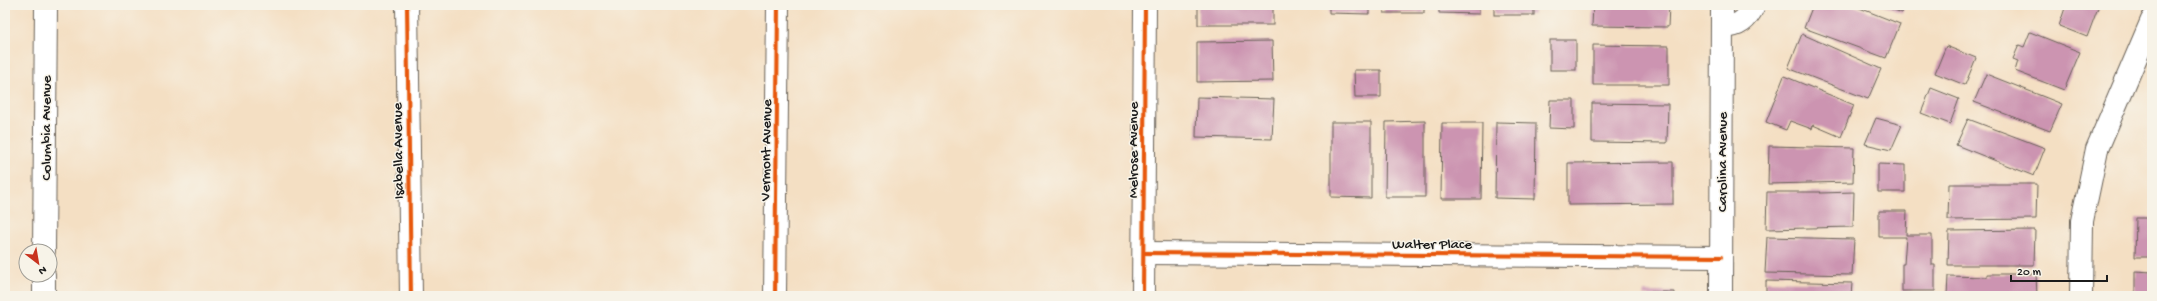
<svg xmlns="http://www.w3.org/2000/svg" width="2157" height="301" viewBox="0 0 2157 301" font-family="'Gochi Hand',sans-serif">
  <rect width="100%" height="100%" fill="#f7f3e8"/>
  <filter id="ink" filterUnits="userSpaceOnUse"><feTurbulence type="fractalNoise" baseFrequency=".025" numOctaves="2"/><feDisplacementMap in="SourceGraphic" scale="8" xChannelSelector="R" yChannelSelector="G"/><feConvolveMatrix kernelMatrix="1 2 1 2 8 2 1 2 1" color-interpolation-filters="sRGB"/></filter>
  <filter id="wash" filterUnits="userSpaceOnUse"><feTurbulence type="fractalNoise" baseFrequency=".012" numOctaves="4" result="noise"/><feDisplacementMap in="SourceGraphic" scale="16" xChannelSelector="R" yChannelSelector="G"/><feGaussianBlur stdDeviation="0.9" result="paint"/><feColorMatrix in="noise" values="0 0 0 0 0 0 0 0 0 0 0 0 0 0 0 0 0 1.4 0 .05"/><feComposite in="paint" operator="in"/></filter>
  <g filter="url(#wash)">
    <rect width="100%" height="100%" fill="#f4dfc3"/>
    <g id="blocks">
      <!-- building -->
      <g fill="#cc94b1">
        <rect x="1198" y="5" width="75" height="20"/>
        <polygon points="1329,5 1369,5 1369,14 1329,13"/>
        <rect x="1384" y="5" width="40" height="8"/>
        <polygon points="1439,5 1479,5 1479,14 1439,13"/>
        <rect x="1494" y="5" width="40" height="10"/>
        <polygon points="1593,5 1669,5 1668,27 1592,26"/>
        <polygon points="1813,5 1852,5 1900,24 1886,58 1804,28"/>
        <polygon points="1881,5 1905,5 1902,13"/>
        <polygon points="2066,5 2099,5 2087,37 2059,26"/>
        <polygon points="2030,32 2080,52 2064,90 2015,71 2018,61 2013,59 2019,45 2024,47"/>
        <polygon points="1802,34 1881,69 1868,99 1788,68"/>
        <rect x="1550" y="40" width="26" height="30"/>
        <polygon points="1272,41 1273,81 1197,82 1197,42"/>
        <polygon points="1593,45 1669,46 1669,85 1593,85"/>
        <polygon points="1946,46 1976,58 1965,85 1935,73"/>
        <polygon points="1354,70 1381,70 1381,97 1355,97"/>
        <polygon points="1986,74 2062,104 2050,131 1974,102"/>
        <polygon points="1784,76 1854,105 1841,137 1813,125 1812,129 1790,121 1786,130 1766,122"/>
        <polygon points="1931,88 1959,99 1950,124 1921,113"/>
        <polygon points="1197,97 1274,99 1272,139 1196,137"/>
        <polygon points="1550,100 1574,100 1574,129 1549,128"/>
        <polygon points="1592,103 1668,104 1667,143 1592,142"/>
        <polygon points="1876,118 1902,125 1891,150 1865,144"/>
        <polygon points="1968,119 2045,148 2034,176 1956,145"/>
        <polygon points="1425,121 1425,197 1385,197 1386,122"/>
        <polygon points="1331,122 1371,122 1371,198 1331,197"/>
        <polygon points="1496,122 1536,123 1535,199 1495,198"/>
        <polygon points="1442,123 1482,123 1481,199 1441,199"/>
        <polygon points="1769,146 1854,148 1853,182 1768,184"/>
        <polygon points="1673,162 1673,204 1568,205 1568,163"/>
        <polygon points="1878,164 1905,165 1905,192 1878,192"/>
        <polygon points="1949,184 2037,184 2036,219 1948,220"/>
        <polygon points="1767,192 1821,192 1820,193 1854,192 1853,227 1766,229"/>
        <polygon points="1879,211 1907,211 1906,235 1932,235 1932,265 1935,265 1935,291 1902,291 1902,264 1904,264 1906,237 1879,237"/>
        <polygon points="2136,218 2152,218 2152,257 2135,257"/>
        <polygon points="2035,230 2034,265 1948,265 1949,231"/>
        <polygon points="1767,237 1854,239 1852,275 1765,273"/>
        <polygon points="2135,271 2152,272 2152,296 2135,296"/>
        <polygon points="1987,274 2036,274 2037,296 1947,296 1948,276 1987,277"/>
        <polygon points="1766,281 1852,283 1851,296 1766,296"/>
        <polygon points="1644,292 1674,292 1674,296 1643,296"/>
      </g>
    </g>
  </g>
  <g filter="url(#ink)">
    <use href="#blocks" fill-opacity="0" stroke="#686056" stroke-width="1"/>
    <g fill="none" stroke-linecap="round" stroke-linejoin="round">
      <!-- minor casing -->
      <g stroke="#686056" stroke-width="24">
        <g id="minor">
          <polyline points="407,5 411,296"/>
          <path d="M1722,27c17,0 25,-7 32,-22"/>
          <polyline points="44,251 46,5"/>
          <polyline points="1144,253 1721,257"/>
          <polyline points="44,296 44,275"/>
          <polyline points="775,296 778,5"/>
          <polyline points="1143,296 1145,5"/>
          <polyline points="1721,296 1722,5"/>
          <polyline points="2081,296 2082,221 2097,149 2152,20"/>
        </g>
      </g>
      <!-- minor -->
      <use href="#minor" stroke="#fff" stroke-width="22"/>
      <!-- cycleway casing -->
      <g stroke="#f7f3e8" stroke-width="6">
        <g id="cycleway">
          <polyline points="407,5 411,296"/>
          <polyline points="1144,253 1721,257"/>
          <polyline points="775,296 778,5"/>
          <polyline points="1143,296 1145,5"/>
        </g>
      </g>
      <!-- cycleway -->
      <use href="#cycleway" stroke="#e8590c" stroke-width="4"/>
    </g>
  </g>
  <g text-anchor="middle" stroke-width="3" stroke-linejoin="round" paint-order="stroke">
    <!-- street labels -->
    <g font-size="15" fill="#1c1c1c" stroke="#f7f3e8">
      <text transform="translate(45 128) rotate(-90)" y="5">Columbia Avenue</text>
      <text transform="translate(765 150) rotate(-89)" y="5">Vermont Avenue</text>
      <text transform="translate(1132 150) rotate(-90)" y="5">Melrose Avenue</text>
      <text transform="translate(397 151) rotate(-91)" y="5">Isabella Avenue</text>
      <text transform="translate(1721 162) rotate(-90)" y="5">Carolina Avenue</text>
      <text x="1432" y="248">Walter Place</text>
    </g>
  </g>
  <!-- margin -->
  <rect width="2157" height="301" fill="none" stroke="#f7f3e8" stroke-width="20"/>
  <!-- north arrow -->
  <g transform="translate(38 263) rotate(149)"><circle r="19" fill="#f7f3e8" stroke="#9f9d96"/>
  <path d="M0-3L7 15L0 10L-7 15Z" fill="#c8321e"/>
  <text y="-6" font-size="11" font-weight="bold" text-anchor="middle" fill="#1c1c1c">N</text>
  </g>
  <!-- scale -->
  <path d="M2011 275v6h96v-6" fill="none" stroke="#1c1c1c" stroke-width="2"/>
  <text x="2017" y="275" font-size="12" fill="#1c1c1c" stroke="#f7f3e8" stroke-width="3" paint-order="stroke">20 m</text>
</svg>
